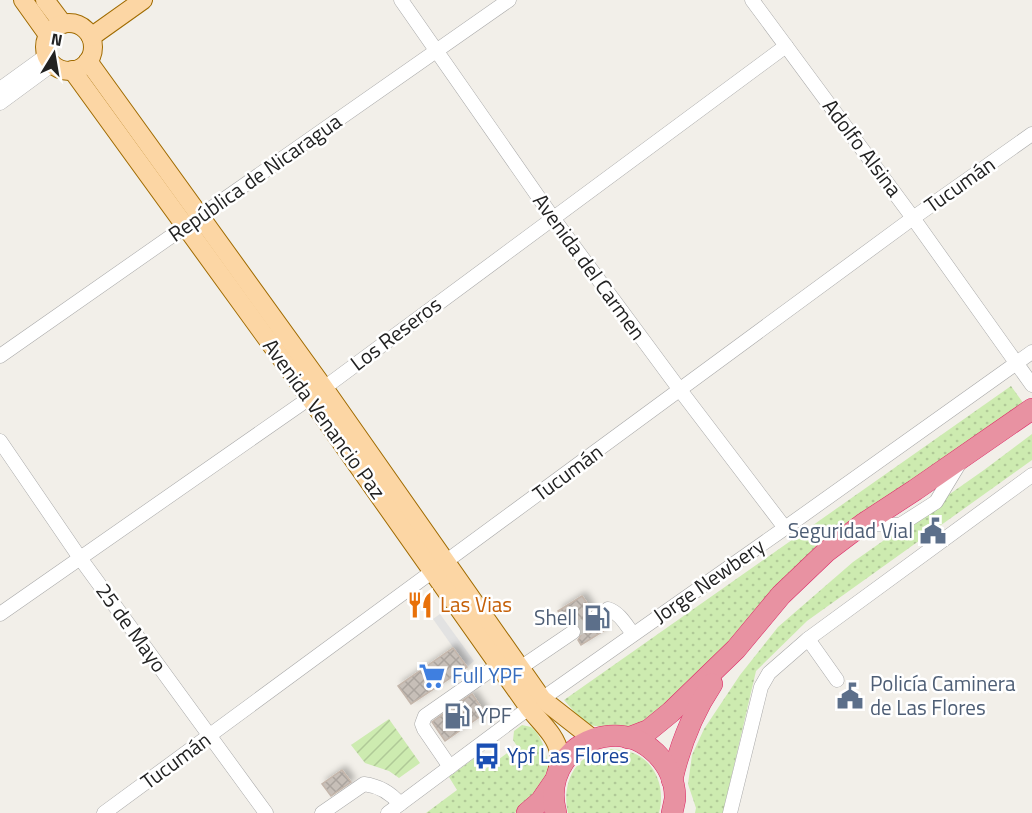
<svg xmlns="http://www.w3.org/2000/svg" width="1032" height="813" viewBox="0 0 1032 813" font-family="'Titillium Web',sans-serif">
  <defs>
    <pattern id="grass-dots" width="8" height="8" patternUnits="userSpaceOnUse" patternTransform="scale(1.5)"><rect width="8" height="8" fill="#cdebb0"/><path d="M2 2h.1M6 6h.1" fill="none" stroke="#b0c997" stroke-width="1.8" stroke-linecap="round"/></pattern>
    <pattern id="garden-furrows" width="10" height="10" patternUnits="userSpaceOnUse" patternTransform="scale(1.5)"><rect width="10" height="10" fill="#cdebb0"/><path d="M-1 1l2-2M0 10L10 0M9 11l2-2" fill="none" stroke="#b0c997"/></pattern>
    <pattern id="building-cross-hatch" width="8" height="8" patternUnits="userSpaceOnUse" patternTransform="scale(1.5)"><rect width="8" height="8" fill="#c7bfb8"/><path d="M0 0l8 8M0 8l8-8" fill="none" stroke="#aba49e"/></pattern>
    <filter id="shadow"><feDropShadow dx="4" dy="-4" stdDeviation="3" flood-color="#0004"/></filter>
  </defs>
  <rect width="100%" height="100%" fill="#f2efe9"/>
  <!-- grass -->
  <g fill="url(#grass-dots)">
    <polygon points="1011,386 1024,404 836,535 683,690 640,726 606,728 585,724 564,700"/>
    <polygon points="1032,434 1032,460 807,621 756,671 723,813 695,813 696,808 688,784 692,755 704,729 740,675 778,627 853,562 984,470"/>
    <path d="M522,725c3,1 6,1 9,2 13,9 21,40 14,54 -4,10 -21,24 -30,32h-89l31,-23 -8,-13 27,-20 8,13 33,-24 -4,-6 1,-9z"/>
    <path d="M612,749c5,1 10,1 15,2 28,7 39,36 32,62h-91c-6,-25 3,-52 29,-61 5,-2 10,-2 15,-3z"/>
  </g>
  <!-- garden -->
  <polygon fill="url(#garden-furrows)" points="389,719 420,763 399,778 389,771 365,763 351,745"/>
  <!-- parking -->
  <polygon fill="#e2e2e2" points="440,614 474,661 467,667 433,619"/>
  <!-- building -->
  <g fill="url(#building-cross-hatch)" stroke="#c4b6ab" stroke-width="1.5" filter="url(#shadow)">
    <polygon points="582,596 591,609 588,613 587,617 589,622 596,626 601,624 605,630 581,645 578,640 581,635 581,627 576,624 572,623 568,625 558,611"/>
    <polygon points="453,648 467,667 411,704 398,686"/>
    <polygon points="472,694 485,713 445,741 432,722"/>
    <polygon points="342,770 351,782 331,796 322,784"/>
  </g>
  <g fill="none" stroke-linecap="round" stroke-linejoin="round">
    <!-- minor-tunnel -->
    <polyline stroke="#c8c6c1" stroke-width="14" stroke-dasharray="14 7" stroke-linecap="butt" points="573,632 596,617"/>
    <!-- minor casing -->
    <g stroke="#a9a9a9" stroke-width="15">
      <g id="minor">
        <polyline points="401,0 553,218 680,390 785,528"/>
        <polyline points="752,0 913,218 1032,385"/>
        <polyline points="0,89 47,55"/>
        <polyline points="0,103 53,64"/>
        <polyline points="0,356 509,0"/>
        <polyline points="0,441 80,558 266,813"/>
        <polyline points="865,524 900,525 936,502 959,464"/>
        <polyline points="0,614 324,388 786,46"/>
        <path d="M596,617l12,-8c12,4 18,16 25,25"/>
        <polyline points="808,639 837,680"/>
        <polyline points="520,668 573,632"/>
        <polyline points="450,767 424,729 422,724 425,716 498,665"/>
        <polyline points="104,813 913,218 1032,134"/>
        <path d="M322,813l42,-29c15,2 26,8 36,20"/>
        <polyline points="388,813 529,708 785,528 1032,352"/>
        <polyline points="730,813 761,687 769,673 808,639 1032,475"/>
      </g>
    </g>
    <!-- major casing -->
    <g stroke="#a06b00" stroke-width="20">
      <g id="major">
        <polyline points="23,0 48,35"/>
        <polyline points="45,0 63,24"/>
        <circle cx="69" cy="47" r="24"/>
        <polyline points="91,37 143,0"/>
        <polyline points="88,61 324,388 542,699 593,739"/>
        <path d="M72,70l238,328 219,310c10,13 28,28 30,45 1,7 -1,14 -2,20"/>
      </g>
    </g>
    <!-- highway casing -->
    <g stroke="#dc2a67" stroke-width="22">
      <g id="highway">
        <polyline points="628,738 649,730 671,712 736,649 781,595 826,552 863,524 915,490 1032,409"/>
        <path d="M672,780c8,-35 20,-66 40,-96"/>
        <polyline points="527,813 541,801 554,782"/>
        <path d="M556,813c-10,-38 13,-73 53,-77 35,-4 67,28 66,63 -1,5 -2,10 -3,14"/>
      </g>
    </g>
    <!-- minor -->
    <use href="#minor" stroke="#fff" stroke-width="14"/>
    <!-- major -->
    <use href="#major" stroke="#fcd6a4" stroke-width="18"/>
    <!-- highway -->
    <use href="#highway" stroke="#e892a2" stroke-width="21"/>
  </g>
  <!-- icons -->
  <defs>
    <g id="civic-bare" transform="scale(2.07)"><path d="M-.6-6.5H3V-4.5H.6V-3L4-1V1h2V6H-6V1h2V-1L-.6-3ZM-1.2 2.5V6h2.4V2.5Z" fill="#5c6f8a" stroke="#fff" stroke-width="2.5" paint-order="stroke"/></g>
    <g id="restaurant-bare" transform="scale(2.07)"><path d="M-5-6h1v4h1v-4h1v4h1v-4h1v5L-1.5 .5V6h-2V.5L-5-1ZM5-6V6H3V1.5H1.5Q1.5-4 5-6Z" fill="#e8710a" stroke="#fff" stroke-width="2.5" paint-order="stroke"/></g>
    <g id="fuel-bare" transform="scale(2.07)"><path d="M-5.5-6h7V0h2V4h1.3V-2.5L3-4.5l.8-.8L6-3V5H2.5V1h-1V6h-7ZM-4.2-4.7v3.2H.2V-4.7Z" fill="#5c6f8a" stroke="#fff" stroke-width="2.5" paint-order="stroke"/></g>
    <g id="supermarket-bare" transform="scale(2.07)"><path d="M-6-5.5h2.5l.6 2H6L4.5 2H-2.5L-4.4-4H-6ZM-1.5 3.2a1.3 1.3 0 1 0 .1 0ZM3 3.2a1.3 1.3 0 1 0 .1 0Z" fill="#3f7fe0" stroke="#fff" stroke-width="2.5" paint-order="stroke"/></g>
    <g id="bus-bare" transform="scale(2.07)"><path d="M-5-6H5V4H4V6H2V4H-2V6H-4V4H-5ZM-3.5-4V0h7V-4ZM-3.5 1.2v1.5H-2V1.2ZM2 1.2v1.5H3.5V1.2Z" fill="#1a4fb4" stroke="#fff" stroke-width="2.5" paint-order="stroke"/></g>
  </defs>
  <g fill-rule="evenodd">
    <use href="#civic-bare" x="933" y="531"/>
    <use href="#restaurant-bare" x="420" y="605"/>
    <use href="#fuel-bare" x="597" y="618"/>
    <use href="#supermarket-bare" x="432" y="676"/>
    <use href="#civic-bare" x="850" y="696"/>
    <use href="#fuel-bare" x="457" y="716"/>
    <use href="#bus-bare" x="487" y="756"/>
  </g>
  <g text-anchor="middle" stroke-width="5" stroke-linejoin="round" paint-order="stroke">
    <!-- street labels -->
    <g font-size="21" fill="#222" stroke="#fff">
      <text transform="translate(862 148) rotate(53)" y="7">Adolfo Alsina</text>
      <text transform="translate(255 178) rotate(-35)" y="7">República de Nicaragua</text>
      <text transform="translate(960 185) rotate(-35)" y="7">Tucumán</text>
      <text transform="translate(589 267) rotate(54)" y="7">Avenida del Carmen</text>
      <text transform="translate(396 334) rotate(-37)" y="7">Los Reseros</text>
      <text transform="translate(324 419) rotate(54)" y="7">Avenida Venancio Paz</text>
      <text transform="translate(568 473) rotate(-36)" y="7">Tucumán</text>
      <text transform="translate(709 581) rotate(-35)" y="7">Jorge Newbery</text>
      <text transform="translate(131 628) rotate(54)" y="7">25 de Mayo</text>
      <text transform="translate(176 761) rotate(-36)" y="7">Tucumán</text>
    </g>
    <!-- service labels -->
    <g font-size="21" fill="#4e5e75" stroke="#fff" text-anchor="end">
      <text x="913" y="538">Seguridad Vial</text>
      <text x="577" y="625">Shell</text>
      <text x="870" y="691" text-anchor="start">Policía Caminera<tspan x="870" dy="24">de Las Flores</tspan></text>
      <text x="477" y="723" text-anchor="start">YPF</text>
    </g>
    <!-- food labels -->
    <g font-size="21" fill="#c56008" stroke="#fff" text-anchor="start">
      <text x="440" y="612">Las Vias</text>
    </g>
    <!-- shop labels -->
    <g font-size="21" fill="#366cbe" stroke="#fff" text-anchor="start">
      <text x="452" y="683">Full YPF</text>
    </g>
    <!-- transit labels -->
    <g font-size="21" fill="#164399" stroke="#fff" text-anchor="start">
      <text x="507" y="763">Ypf Las Flores</text>
    </g>
  </g>
  <!-- north arrow -->
  <g transform="translate(54 54) rotate(11)" stroke="#ffffff" stroke-width="4.5" paint-order="stroke">
  <path d="M0-4.5L10 22L0 15L-10 22Z" fill="#222222"/>
  <text y="-9" font-size="16" font-weight="bold" text-anchor="middle" fill="#222222">N</text>
  </g>
</svg>
